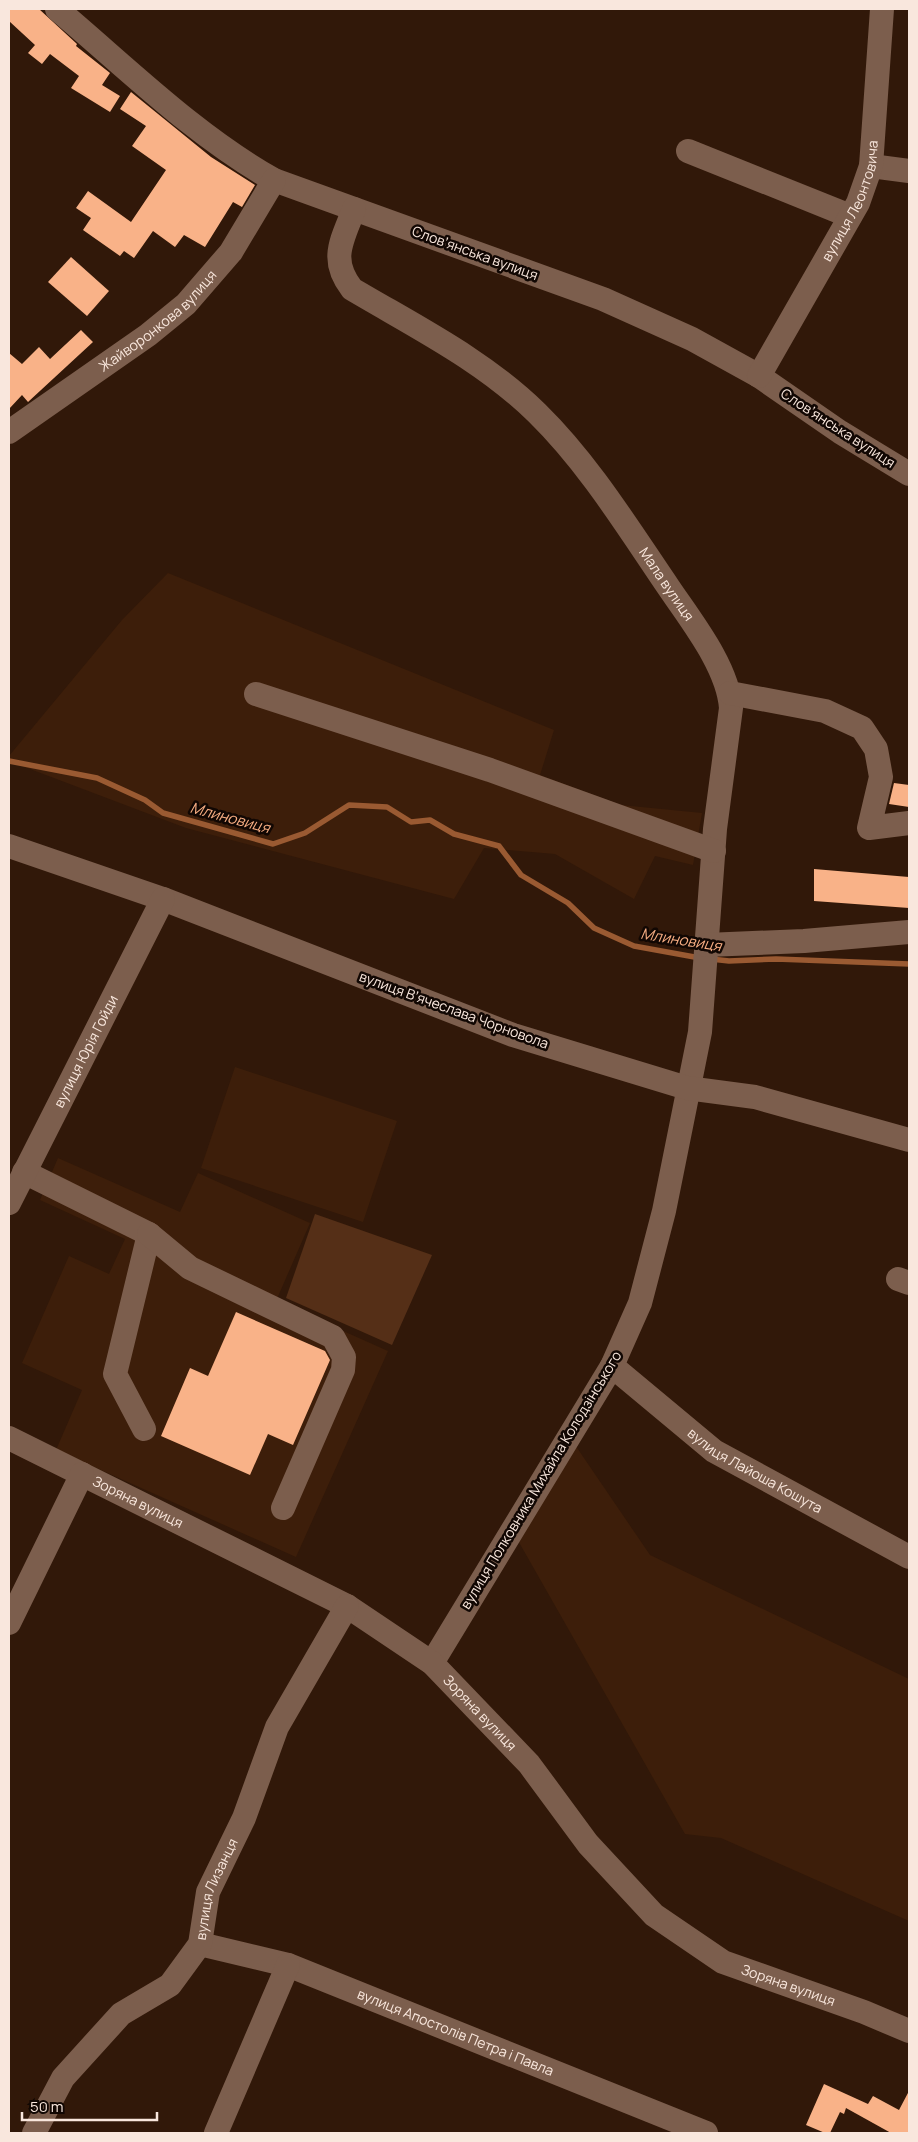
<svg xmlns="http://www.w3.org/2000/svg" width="918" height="2142" viewBox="0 0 918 2142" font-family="Manrope,sans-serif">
  <rect width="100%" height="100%" fill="#311809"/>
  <!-- built -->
  <g fill="#3d1e0a">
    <polygon points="168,573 554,730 540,775 621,805 702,813 693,865 655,856 634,899 555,854 484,848 454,899 186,828 9,761 9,756 122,620"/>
    <polygon points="235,1067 397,1121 363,1222 201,1168"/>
    <polygon points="58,1158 180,1212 198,1173 310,1223 276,1301 388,1351 296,1557 56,1450 82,1390 22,1363 69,1256 109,1274 125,1239 40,1200"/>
    <polygon points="569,1436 650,1555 909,1679 909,1921 721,1838 685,1834 512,1530"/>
  </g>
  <!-- green -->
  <polygon fill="#552f17" points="315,1214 432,1255 392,1345 286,1298"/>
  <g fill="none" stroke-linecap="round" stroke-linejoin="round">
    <!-- stream -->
    <g stroke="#9a5a32" stroke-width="5.5">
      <polyline points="9,761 97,778 145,800 163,813 273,844 305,833 349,805 387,807 411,822 430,820 454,834 499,846 521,875 568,903 594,928 634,946 700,958"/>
      <polyline points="711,959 729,961 776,959 909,964"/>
    </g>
  </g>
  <!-- building -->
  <g fill="#f9b288">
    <polygon points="9,9 39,9 77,44 76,46 110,73 102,85 120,96 110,112 71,88 79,76 50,54 42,64 28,53 35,45 9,21"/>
    <polygon points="131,92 211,157 255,185 242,207 233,202 205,247 184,235 175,247 153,231 134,258 124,251 120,256 83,230 91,218 76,208 88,191 131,222 166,170 132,146 146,126 120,109"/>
    <polygon points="71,257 109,291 87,316 48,282"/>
    <polygon points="81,330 93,342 28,402 22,395 9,409 9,353 22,364 39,347 50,359"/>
    <polygon points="894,783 909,785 909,807 889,804"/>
    <polygon points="814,869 909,877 909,908 814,901"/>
    <polygon points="236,1312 325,1351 330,1360 293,1445 268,1434 250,1475 161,1436 190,1368 208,1376"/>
    <polygon points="824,2084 868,2104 873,2096 899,2110 909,2091 909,2133 891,2133 846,2108 844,2114 840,2112 830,2133 825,2133 806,2125"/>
  </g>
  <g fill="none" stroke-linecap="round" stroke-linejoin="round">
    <!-- minor -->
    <g stroke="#7c5e4d" stroke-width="24">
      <path d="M57,9c70,59 137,126 217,171l329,119 89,40 67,37 81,56 69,42"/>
      <polyline points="688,151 850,216"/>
      <polyline points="871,166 909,171"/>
      <path id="s1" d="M354,209c-12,32 -25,50 -2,80 64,38 131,71 185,124 52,51 91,115 132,175 23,34 59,79 62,120l-16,121 -15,203 -36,179 -24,92 -28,63 -180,297"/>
      <path id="s2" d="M759,376l99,-173 13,-37 11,-157"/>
      <path id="s3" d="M9,432l139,-97 38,-31 45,-52 43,-72"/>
      <polyline points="730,693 825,711 862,728 876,749 881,777 869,828 909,823"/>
      <polyline points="256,694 490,770 714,851"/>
      <polyline points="9,846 163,899 513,1035 687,1088 755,1097 909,1140"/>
      <polyline points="706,945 804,941 909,932"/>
      <polyline points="24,1172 149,1234 115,1374 144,1429"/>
      <path id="s4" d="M9,1203l154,-304"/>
      <polyline points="149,1234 190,1268 333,1337 344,1357 343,1370 283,1508"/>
      <polyline points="898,1279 909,1283"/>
      <path id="s5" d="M612,1366l102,85 195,106"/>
      <path id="s6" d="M9,1438l338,168 85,57 97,101 59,80 66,71 69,47 141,50 45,19"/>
      <polyline points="9,1623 82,1474"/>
      <path id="s7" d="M200,1944l88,21 418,168"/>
      <path id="s8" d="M34,2133l29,-55 58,-64 49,-29 30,-41 8,-52 36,-74 33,-91 70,-121"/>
      <polyline points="216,2133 288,1965"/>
    </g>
  </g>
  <g text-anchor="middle" stroke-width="5" stroke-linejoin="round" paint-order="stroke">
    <!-- street labels -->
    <g font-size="14" fill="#f9e7dd" stroke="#110703">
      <text dy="5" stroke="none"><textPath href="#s2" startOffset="199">вулиця Леонтовича</textPath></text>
      <text transform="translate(475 253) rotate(20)" y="5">Словʼянська вулиця</text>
      <text dy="5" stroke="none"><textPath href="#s3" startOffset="186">Жайворонкова вулиця</textPath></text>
      <text transform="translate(838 428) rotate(33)" y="5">Словʼянська вулиця</text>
      <text dy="5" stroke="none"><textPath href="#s1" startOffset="524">Мала вулиця</textPath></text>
      <text transform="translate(454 1010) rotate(20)" y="5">вулиця Вʼячеслава Чорновола</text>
      <text dy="5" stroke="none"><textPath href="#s4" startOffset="170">вулиця Юрія Гойди</textPath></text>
      <text dy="5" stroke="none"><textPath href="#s5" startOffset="178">вулиця Лайоша Кошута</textPath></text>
      <text transform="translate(541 1480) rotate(-59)" y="5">вулиця Полковника Михайла Колодзінського</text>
      <text dy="5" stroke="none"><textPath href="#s6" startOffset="144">Зоряна вулиця</textPath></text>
      <text dy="5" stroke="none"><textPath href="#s6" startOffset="549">Зоряна вулиця</textPath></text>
      <text dy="5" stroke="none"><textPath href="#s8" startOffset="314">вулиця Лизанця</textPath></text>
      <text dy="5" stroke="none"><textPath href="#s6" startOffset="969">Зоряна вулиця</textPath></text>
      <text dy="5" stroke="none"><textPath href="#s7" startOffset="271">вулиця Апостолів Петра і Павла</textPath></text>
    </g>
    <!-- water labels -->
    <g font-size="15" font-style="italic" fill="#f8ae83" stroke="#110703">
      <text transform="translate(230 818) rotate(15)" y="5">Млиновиця</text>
      <text transform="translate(681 940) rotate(9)" y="5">Млиновиця</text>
    </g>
  </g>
  <!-- border -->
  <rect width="918" height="2142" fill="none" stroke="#f9e7dd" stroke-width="20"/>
  <!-- scale -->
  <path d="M22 2112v8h135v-8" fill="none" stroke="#f9e7dd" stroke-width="2.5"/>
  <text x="30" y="2112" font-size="15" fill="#f9e7dd" stroke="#110703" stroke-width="4" paint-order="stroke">50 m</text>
</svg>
